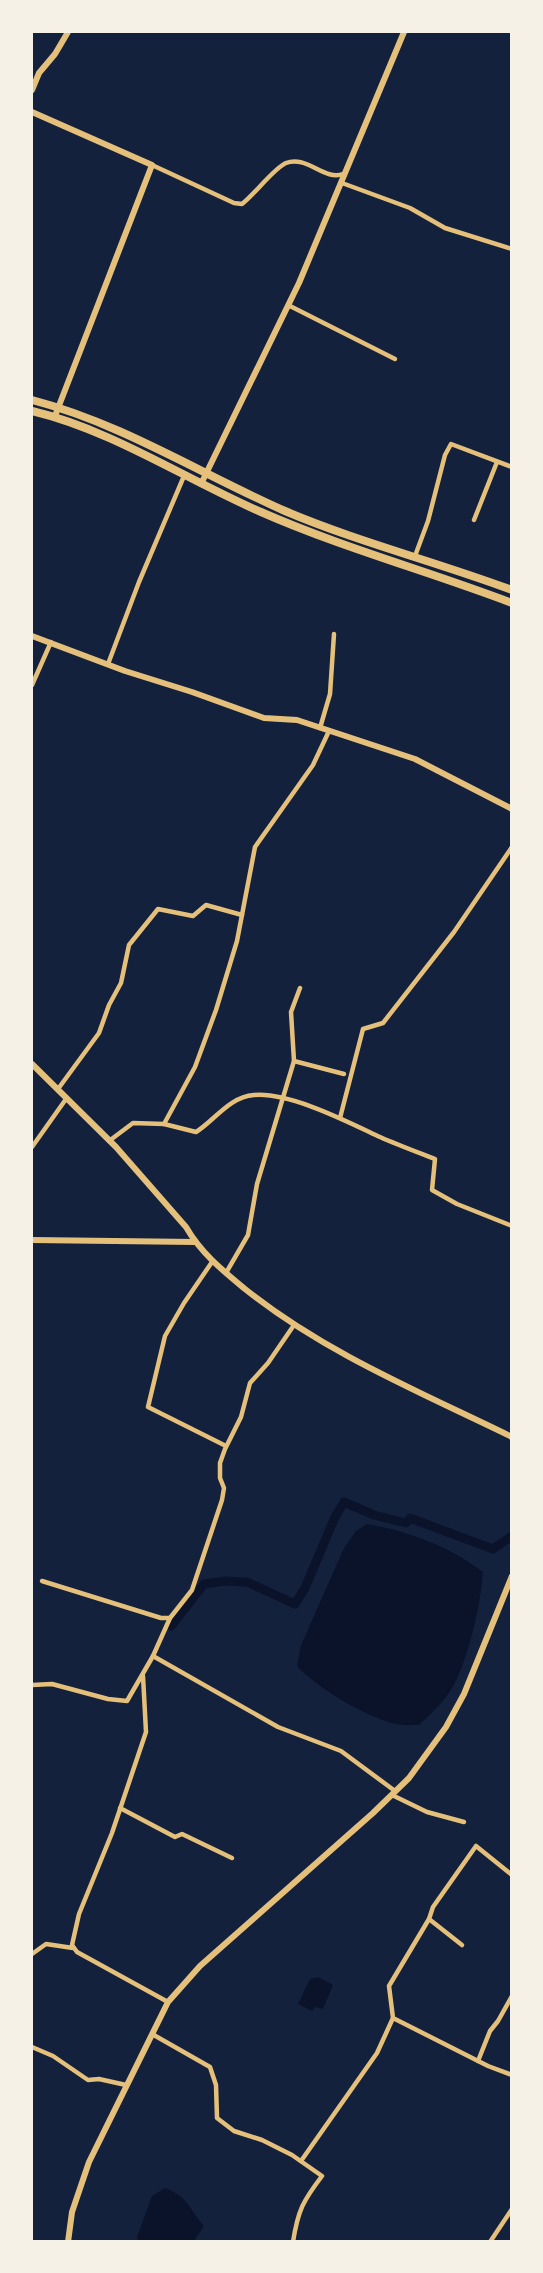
<svg xmlns="http://www.w3.org/2000/svg" width="543" height="2273" viewBox="0 0 543 2273" font-family="'Noto Sans',sans-serif">
  <rect width="100%" height="100%" fill="#14213d"/>
  <!-- water -->
  <g fill="#0b132b">
    <path d="M367,1524c41,7 82,22 116,48 -2,31 -15,90 -31,116 -9,15 -21,26 -33,37 -9,0 -19,1 -28,-2 -29,-9 -74,-35 -94,-57l4,-21 43,-97 12,-17z"/>
    <polygon points="318,1977 333,1985 323,2009 315,2007 312,2011 298,2004 310,1979"/>
    <path d="M165,2188c24,9 24,21 39,38l-10,15h-56l-1,-4 15,-41z"/>
  </g>
  <g fill="none" stroke-linecap="round" stroke-linejoin="round">
    <!-- canal -->
    <polyline stroke="#0b132b" stroke-width="9" points="171,1626 204,1584 225,1581 247,1582 295,1604 305,1588 335,1517 344,1502 374,1515 406,1523 410,1518 493,1549 512,1536"/>
    <!-- minor -->
    <g stroke="#e5c07b" stroke-width="4.5">
      <path d="M152,165l82,38 8,1c13,-10 32,-36 44,-41 21,-8 38,18 57,11"/>
      <polyline points="342,183 410,208 445,228 512,249"/>
      <polyline points="288,305 395,359"/>
      <polyline points="474,520 497,462"/>
      <polyline points="415,556 428,521 445,455 451,444 512,467"/>
      <polyline points="108,664 139,582 184,476"/>
      <polyline points="32,685 51,642"/>
      <polyline points="320,728 330,694 334,634"/>
      <polyline points="294,1061 344,1074"/>
      <polyline points="58,1089 99,1033 109,1005 121,983 129,945 158,909 193,916 206,905 242,915"/>
      <polyline points="340,1118 363,1029 383,1023 454,932 512,847"/>
      <path d="M164,1124l32,8c19,-12 33,-35 58,-37 36,-3 94,27 126,42 18,8 37,15 55,22l-3,31 25,14 55,22"/>
      <polyline points="109,1141 133,1123 164,1124 195,1067 216,1010 237,941 255,847 313,765 329,731"/>
      <polyline points="32,1147 66,1099"/>
      <polyline points="212,1262 184,1303 165,1336 148,1407 226,1446"/>
      <polyline points="226,1273 248,1235 257,1184 294,1061 291,1012 300,988"/>
      <polyline points="42,1581 161,1618 170,1618"/>
      <polyline points="153,1656 278,1727 341,1751 395,1791"/>
      <polyline points="143,1676 146,1732 112,1833 79,1914 72,1945 77,1952 168,2002"/>
      <polyline points="32,1685 52,1684 108,1699 127,1701 153,1656 170,1618 192,1590 222,1500 224,1488 220,1478 220,1463 225,1449 241,1417 250,1383 268,1363 294,1325"/>
      <polyline points="392,1795 427,1812 464,1822"/>
      <polyline points="120,1808 175,1837 182,1834 232,1858"/>
      <polyline points="512,1875 476,1846 433,1907 429,1919 389,1986 393,2018 488,2066 512,2075"/>
      <polyline points="429,1919 462,1945"/>
      <polyline points="32,1954 46,1944 73,1948"/>
      <path d="M152,2034l58,33 6,18 1,33 17,13 28,9 30,15 30,21c-19,25 -24,34 -29,66"/>
      <polyline points="32,2047 53,2056 88,2080 99,2079 126,2085"/>
      <polyline points="478,2061 490,2031 498,2021 512,1996"/>
      <polyline points="301,2161 377,2053 393,2018"/>
      <polyline points="490,2242 512,2209"/>
    </g>
    <!-- tertiary -->
    <g stroke="#e5c07b" stroke-width="6">
      <polyline points="32,90 39,73 55,54 68,32"/>
      <polyline points="32,112 152,165 55,416"/>
      <polyline points="201,484 299,283 404,32"/>
      <polyline points="32,636 125,671 192,692 264,718 297,720 415,759 512,809"/>
      <polyline points="32,1240 195,1242"/>
      <polyline points="68,2242 72,2212 89,2162 168,2002 200,1966 373,1813 409,1778 446,1727 464,1694 512,1576"/>
    </g>
    <!-- secondary -->
    <path stroke="#e5c07b" stroke-width="6" d="M32,1064l84,83 70,80c15,26 36,43 59,62 80,64 175,103 267,148"/>
    <!-- trunk -->
    <g stroke="#e5c07b" stroke-width="8">
      <path d="M32,400c89,23 169,74 253,111 73,31 152,51 227,79"/>
      <path d="M32,411c80,19 153,68 229,101 82,36 167,59 251,91"/>
    </g>
  </g>
  <!-- border -->
  <rect width="543" height="2273" fill="none" stroke="#f6f1e7" stroke-width="66"/>
</svg>
